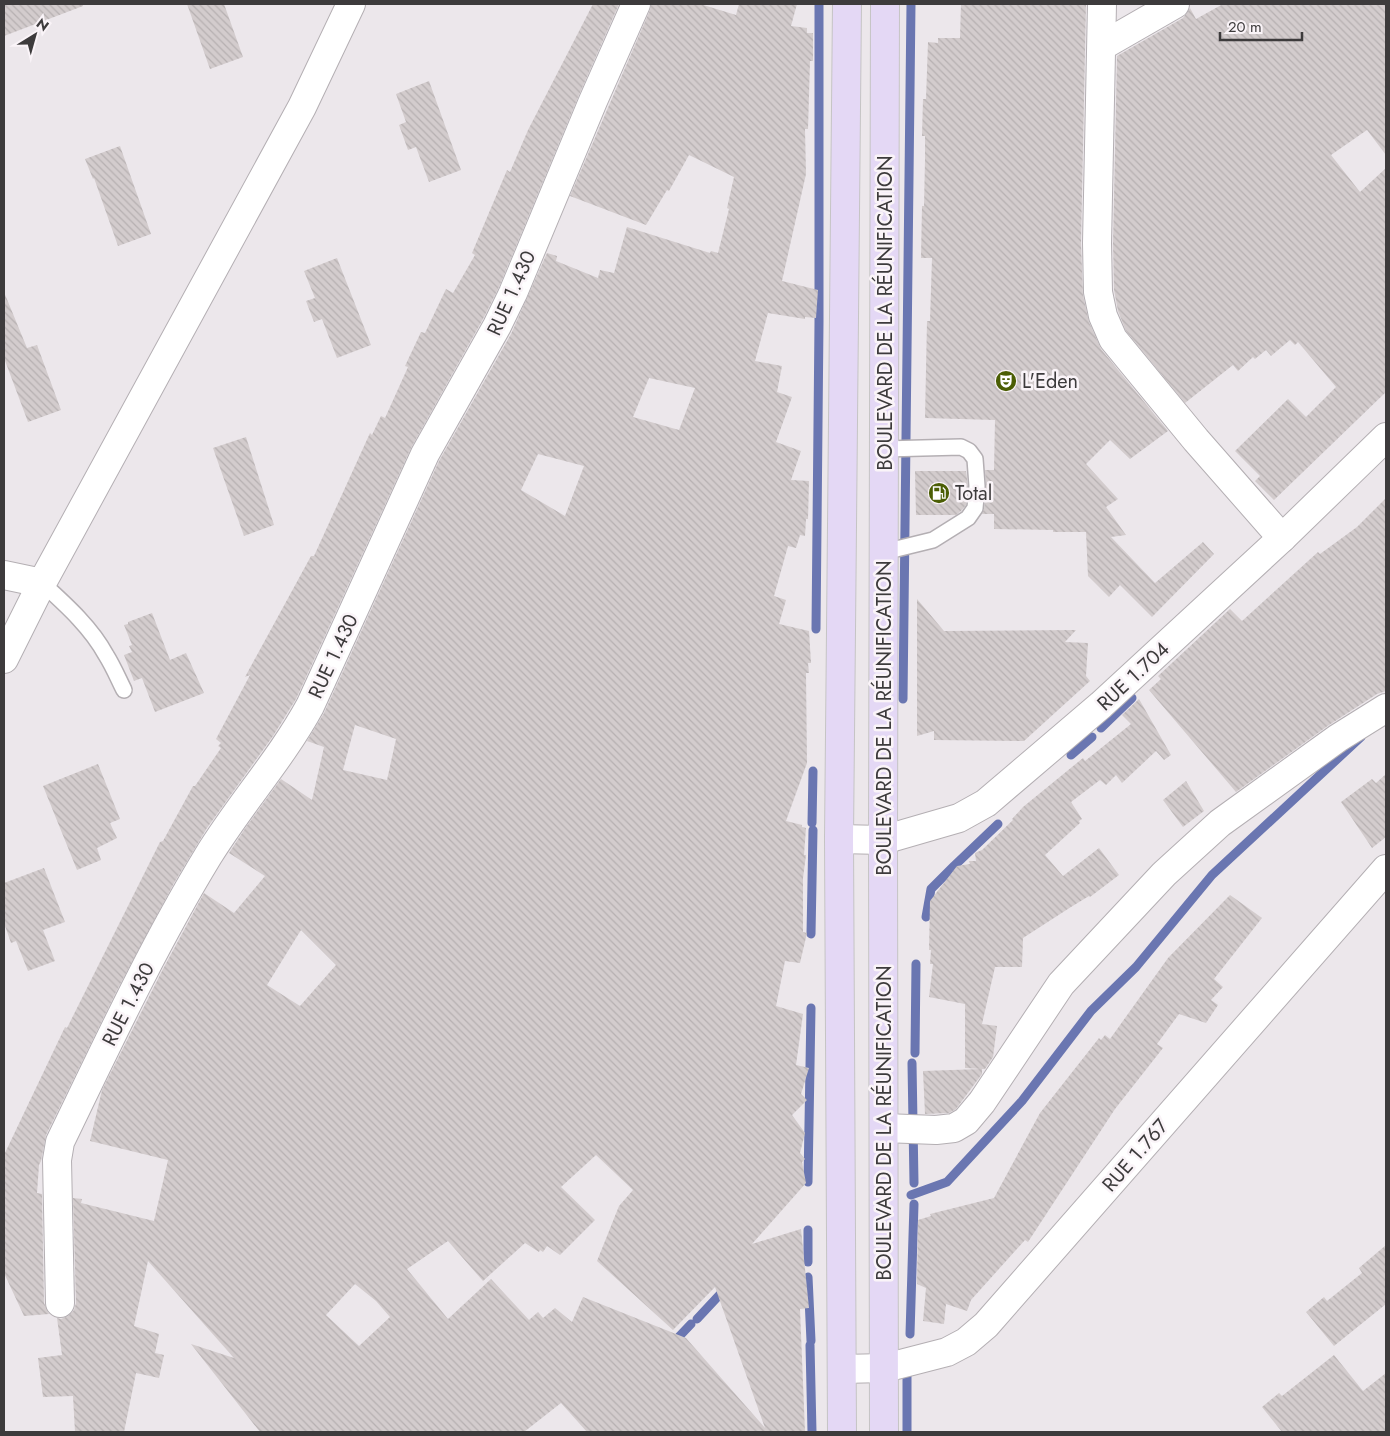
<svg xmlns="http://www.w3.org/2000/svg" width="1390" height="1436" viewBox="0 0 1390 1436" font-family="Jost,sans-serif">
  <defs>
    <pattern id="building-back-hatch" width="6" height="6" patternUnits="userSpaceOnUse" patternTransform="scale(1.25)"><rect width="6" height="6" fill="#d3cccd"/><path d="M-1 5l2 2M0 0l6 6M5-1l2 2" fill="none" stroke="#b6b0b1"/></pattern>
  </defs>
  <rect width="100%" height="100%" fill="#ece7eb"/>
  <g fill="none" stroke-linecap="round" stroke-linejoin="round">
    <!-- stream -->
    <g stroke="#6a76b1" stroke-width="9">
      <polyline points="816,629 819,322 819,4"/>
      <polyline points="903,699 911,4"/>
      <polyline points="1101,728 1132,698"/>
      <polyline points="1071,755 1092,737"/>
      <polyline points="812,823 813,771"/>
      <polyline points="926,917 931,889 954,866 998,824"/>
      <polyline points="811,934 813,830"/>
      <polyline points="915,1053 916,964"/>
      <polyline points="912,1063 914,1183"/>
      <polyline points="808,1182 811,1008"/>
      <polyline points="911,1195 947,1182 1022,1101 1091,1011 1136,967 1212,875 1361,737"/>
      <polyline points="808,1262 808,1230"/>
      <polyline points="808,1277 811,1341"/>
      <polyline points="697,1319 725,1289"/>
      <polyline points="910,1334 914,1204"/>
      <polyline points="672,1344 691,1324"/>
      <polyline points="810,1345 812,1432"/>
      <polyline points="907,1432 907,1365"/>
    </g>
  </g>
  <!-- building -->
  <g fill="url(#building-back-hatch)" fill-rule="evenodd">
    <polygon points="4,4 83,4 83,6 4,36"/>
    <polygon points="187,4 224,4 243,57 210,69"/>
    <polygon points="593,4 619,4 579,95 499,287 483,319 411,448 296,699 273,736 207,828 174,883 117,990 46,1135 41,1161 39,1165 37,1193 42,1194 44,1303 49,1314 24,1316 4,1273 4,1155 65,1027 67,1028 160,842 163,841 193,786 195,786 221,748 218,746 221,743 216,739 250,675 245,677 311,556 314,556 370,433 372,435 381,416 385,418 408,367 405,366 421,332 425,333 446,289 453,293 475,255 472,253 507,170 510,172 528,130"/>
    <path d="M651,4h49l36,11 3,-11h58l-6,22 16,2v5h6v28h-3l-2,68h-3l1,45 -24,107 36,9 -2,28 -11,-1v2l-37,-6 -13,48 27,5 -5,26 15,5 -16,45 25,9 -10,29 18,1 -1,38h-2l-1,17 -5,-1 -4,13 -8,-2 -14,50 12,4 -7,24 30,7 2,32h-3l1,10h-3l1,90 -21,58 16,4v2l4,1 -2,27h2l-3,23v54l4,1 -7,30 -15,-2 -9,45 27,8 -7,51 13,3 -8,26 6,6 -15,15 13,18 -5,20 5,6 -3,3 4,21 -54,61 49,-15 8,79 -9,1 5,123h-218l-26,-29 -37,29h-264l-69,-88 43,14 -86,-97 -14,65 25,8 -4,19 9,2 -5,23 -23,-5 -12,59h-49l-2,-36 -30,1 -5,-39 24,-3 -5,-37 4,1 7,-3 6,-6 2,-7 -3,-105 9,1 -1,4 73,18 14,-61 -78,-19 12,-51 61,-121 41,-76 30,20 31,-37 -36,-23 17,-26 35,-48 31,21 12,-53 -17,-6 17,-28 115,-252 72,-127 36,-81 10,3 -1,5 42,17 2,-8 14,3 13,-46 83,26 1,-2 7,2 11,-44 -2,-1 7,-31 -45,-22 -20,36 -2,-1 -21,35 -76,-29 80,-186zM649,378l46,10 -16,42 -46,-13zM538,454l46,12 -19,50 -44,-26zM355,725l41,14 -9,41 -44,-10zM301,930l35,35 -36,41 -33,-21zM596,1155l37,35 -14,16 -22,55 76,69 42,-43 50,141 -79,-90 -103,-41 -11,25 -17,-14 -12,10 -5,-6 -9,8 -38,-41 -43,40 -41,-50 41,-28 35,40 42,-38 14,9 1,-2 3,2 4,-6 13,9 35,-35 -34,-33zM355,1284l21,17 14,16 -31,29 -33,-31z"/>
    <polygon points="961,4 1086,4 1081,243 1083,295 1089,322 1101,349 1168,431 1130,459 1110,440 1086,464 1118,499 1106,507 1126,535 1111,537 1155,583 1203,542 1214,554 1152,617 1120,585 1109,597 1088,576 1086,532 1053,532 1053,530 994,529 994,514 982,514 984,509 986,487 985,470 994,470 995,420 925,418 927,321 930,321 932,258 921,258 922,206 924,206 925,160 925,136 922,136 923,99 926,99 928,42 938,43 938,38 960,38"/>
    <polygon points="1223,4 1386,4 1386,155 1367,130 1331,155 1360,192 1386,168 1386,392 1274,500 1255,481 1260,476 1235,451 1288,399 1306,417 1336,387 1298,342 1295,345 1290,340 1271,356 1266,350 1255,359 1253,357 1238,371 1233,365 1185,403 1126,331 1118,311 1114,290 1113,243 1117,56 1183,18 1190,8 1196,19"/>
    <polygon points="429,81 461,170 429,182 416,147 408,150 399,125 406,122 396,94"/>
    <polygon points="120,146 151,234 118,246 94,178 93,179 85,159"/>
    <polygon points="337,258 371,345 337,358 322,319 314,322 306,301 315,298 304,271"/>
    <polygon points="4,292 27,348 37,345 61,410 28,422 4,358"/>
    <polygon points="246,437 274,525 244,536 213,448"/>
    <polygon points="915,471 966,471 968,486 966,505 961,511 956,515 916,515"/>
    <polygon points="1386,498 1386,691 1377,694 1329,725 1236,792 1149,690 1161,679 1158,676 1230,609 1242,621 1318,552 1320,554 1357,527"/>
    <polygon points="917,599 944,631 1076,630 1065,642 1088,643 1086,676 1090,681 1024,741 934,740 934,731 917,736"/>
    <polygon points="152,613 170,660 186,653 204,693 155,712 142,678 134,681 124,655 132,652 129,646 132,645 124,625 128,624 128,622"/>
    <polygon points="1139,699 1171,755 1164,760 1156,751 1122,783 1116,775 1106,785 1100,780 1071,802 1082,819 1079,821 1080,823 1045,855 1063,876 1099,848 1119,875 1090,897 1089,896 1071,907 1023,938 1022,967 995,967 982,1024 997,1026 993,1057 985,1069 982,1069 982,1074 956,1109 949,1113 925,1114 923,1071 981,1069 965,1068 965,1004 929,997 933,964 930,964 931,950 929,950 930,901 957,866 970,864 969,861 976,861 975,853 982,850 1013,820 1012,819 1023,807 1083,758 1085,761 1131,724 1122,715"/>
    <polygon points="98,764 120,819 110,823 117,838 97,848 101,860 77,870 43,786"/>
    <polygon points="1386,774 1386,837 1372,848 1341,802 1372,779 1376,783"/>
    <polygon points="1186,781 1204,811 1183,827 1163,800"/>
    <polygon points="44,868 65,922 43,930 55,961 28,971 16,941 11,943 4,923 4,883"/>
    <polygon points="1230,895 1262,918 1214,979 1223,987 1211,1000 1218,1005 1206,1023 1179,1014 1157,1044 1163,1048 1115,1109 1028,1242 1025,1240 971,1300 967,1311 946,1304 944,1324 923,1321 926,1288 917,1284 918,1220 931,1216 930,1214 994,1198 1040,1113 1099,1038 1101,1040 1105,1035 1110,1039 1168,958"/>
    <polygon points="1386,1245 1386,1304 1334,1346 1306,1312 1324,1297 1327,1301 1362,1273 1359,1268"/>
    <polygon points="1334,1355 1363,1391 1386,1373 1386,1432 1282,1432 1262,1407 1279,1393 1282,1396"/>
  </g>
  <g fill="none" stroke-linecap="round" stroke-linejoin="round">
    <!-- lane casing -->
    <g stroke="#b4afb3" stroke-width="18">
      <g id="lane">
        <polyline points="884,552 933,540 968,518 975,508 977,486 975,459 969,451 961,447 884,449"/>
        <path d="M42,583c23,21 49,44 64,72 7,11 12,23 18,35"/>
      </g>
    </g>
    <!-- street casing -->
    <g stroke="#b4afb3" stroke-width="30">
      <g id="street">
        <polyline points="1102,4 1097,243 1098,292 1103,316 1113,339 1196,440 1282,538"/>
        <polyline points="1102,46 1175,4"/>
        <polyline points="4,575 42,583 302,107 351,4"/>
        <polyline points="4,659 42,583"/>
        <polyline points="884,1128 936,1130 954,1128 966,1121 982,1102 1061,984 1164,874 1220,823 1338,738 1386,708"/>
        <path d="M60,1303l-3,-143 3,-18c47,-97 92,-194 148,-286 32,-52 73,-97 102,-150l115,-252 72,-128 16,-33 80,-192 43,-97"/>
        <polyline points="842,1369 885,1368 947,1352 966,1342 986,1325 1386,869"/>
      </g>
    </g>
    <!-- secondary casing -->
    <g stroke="#b4afb3" stroke-width="30">
      <polyline id="secondary" points="839,839 883,840 959,818 986,803 1101,705 1282,538 1386,437"/>
    </g>
    <!-- primary casing -->
    <g stroke="#c5c4c4" stroke-width="30">
      <g id="primary">
        <polyline points="842,1432 839,839 847,4"/>
        <polyline points="884,1432 883,840 885,4"/>
      </g>
    </g>
    <!-- lane -->
    <use href="#lane" stroke="#fff" stroke-width="15"/>
    <!-- street -->
    <use href="#street" stroke="#fff" stroke-width="28"/>
    <!-- secondary -->
    <use href="#secondary" stroke="#fff" stroke-width="28"/>
    <!-- primary -->
    <use href="#primary" stroke="#e4d8f5" stroke-width="28"/>
  </g>
  <!-- icons -->
  <defs>
    <g id="theatre-disc" transform="scale(1.125)"><circle r="9.5" fill="#4b5e04" stroke="#faf4f8"/><path d="M-5-5.5Q0-4 5-5.5V0Q5 5 0 6Q-5 5-5 0ZM-3.3-2.5H-1v1.5H-3.3ZM1-2.5H3.3v1.5H1ZM-2.8 1Q0 5.5 2.8 1Z" fill="#fff"/></g>
    <g id="fuel-disc" transform="scale(1.125)"><circle r="9.5" fill="#4b5e04" stroke="#faf4f8"/><path d="M-5.5-6h7V0h2V4h1.3V-2.5L3-4.5l.8-.8L6-3V5H2.5V1h-1V6h-7ZM-4.2-4.7v3.2H.2V-4.7Z" fill="#fff"/></g>
  </defs>
  <g fill-rule="evenodd">
    <use href="#theatre-disc" x="1006" y="381"/>
    <use href="#fuel-disc" x="939" y="493"/>
  </g>
  <g text-anchor="middle" stroke-width="5" stroke-linejoin="round" paint-order="stroke">
    <!-- street labels -->
    <g font-size="20" fill="#3d3b3c" stroke="#faf4f8">
      <text transform="translate(511 293) rotate(-66)" y="7">RUE 1.430</text>
      <text transform="translate(885 313) rotate(-90)" y="7">BOULEVARD DE LA RÉUNIFICATION</text>
      <text transform="translate(333 656) rotate(-65)" y="7">RUE 1.430</text>
      <text transform="translate(1133 676) rotate(-43)" y="7">RUE 1.704</text>
      <text transform="translate(884 718) rotate(-90)" y="7">BOULEVARD DE LA RÉUNIFICATION</text>
      <text transform="translate(128 1004) rotate(-63)" y="7">RUE 1.430</text>
      <text transform="translate(884 1123) rotate(-90)" y="7">BOULEVARD DE LA RÉUNIFICATION</text>
      <text transform="translate(1135 1155) rotate(-49)" y="7">RUE 1.767</text>
    </g>
    <!-- poi labels -->
    <g font-size="20" fill="#3d3b3c" stroke="#faf4f8" text-anchor="start">
      <text x="1022" y="388">L'Eden</text>
      <text x="955" y="500">Total</text>
    </g>
  </g>
  <!-- border -->
  <rect width="1390" height="1436" fill="none" stroke="#3d3b3c" stroke-width="10"/>
  <!-- north arrow -->
  <g transform="translate(35 35) rotate(37)" stroke="#faf4f8" stroke-width="4" paint-order="stroke">
  <path d="M0-4L9 19L0 12L-9 19Z" fill="#3d3b3c"/>
  <text y="-8" font-size="14" font-weight="bold" text-anchor="middle" fill="#3d3b3c">N</text>
  </g>
  <!-- scale -->
  <path d="M1220 32v8h82v-8" fill="none" stroke="#3d3b3c" stroke-width="2.5"/>
  <text x="1228" y="32" font-size="15" fill="#3d3b3c" stroke="#faf4f8" stroke-width="4" paint-order="stroke">20 m</text>
</svg>
